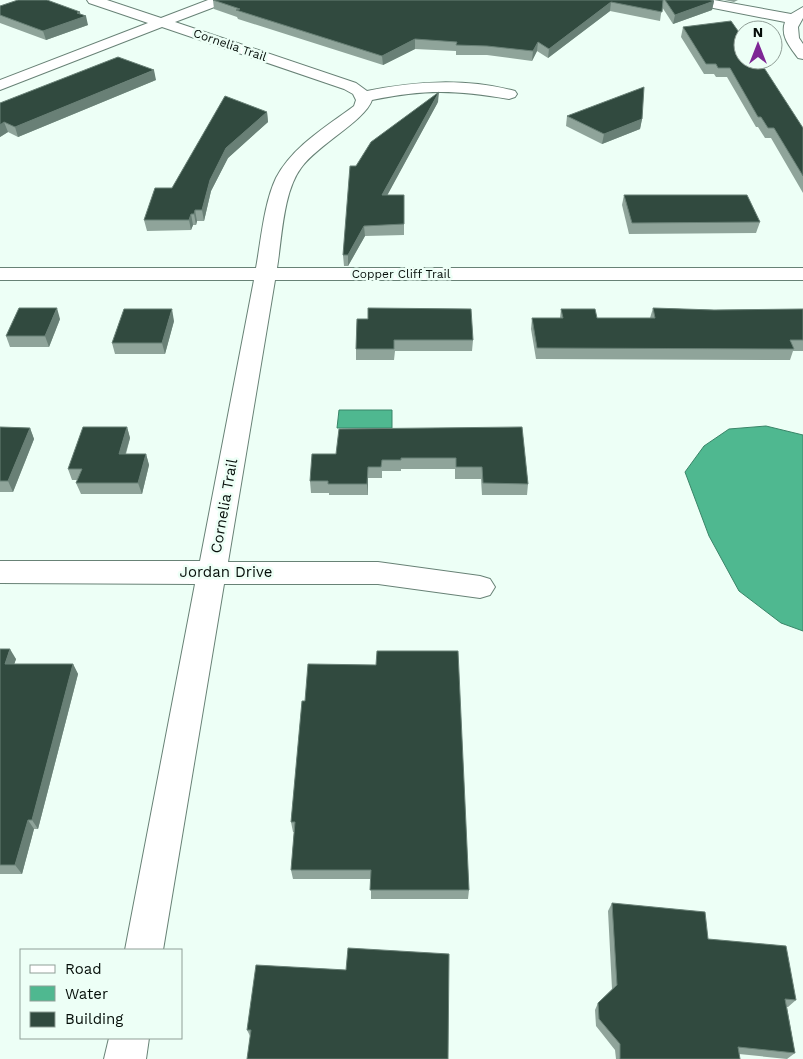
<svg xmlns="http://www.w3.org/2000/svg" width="803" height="1059" viewBox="0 0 803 1059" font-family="'Work Sans',sans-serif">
  <rect width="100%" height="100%" fill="#edfff6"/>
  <!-- water -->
  <g fill="#4fb890" stroke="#398568">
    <polygon points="339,410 392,410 392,428 337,428"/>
    <polygon points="766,426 803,435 803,631 781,623 739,591 709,536 685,472 704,446 729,429"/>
  </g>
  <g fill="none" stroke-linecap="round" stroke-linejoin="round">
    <!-- minor casing -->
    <g stroke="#688276" stroke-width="2">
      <g id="minor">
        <path d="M87,0h20l54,18 47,-18h19l-2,3 -50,19 181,61 11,8c50,-10 98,-13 148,0l2,3 -2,3 -6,2c-53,-9 -84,-10 -137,1 -7,21 -55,45 -71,68 -18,24 -19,70 -24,100h526v12h-528l-47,282h150l102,14 10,3 5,8 -5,8 -10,3 -102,-14h-154l-61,366h-38l70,-366 -195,-1v-22h200l54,-281h-254v-12h256c5,-27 8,-65 20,-90 17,-32 50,-51 78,-72l2,-6 -3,-6 -9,-5 -182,-62 -162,63v-10l148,-57 -59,-20z"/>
        <path d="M686,0h28l77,14 12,-7v11l-5,9 1,11 4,6v15l-5,-1c-8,-11 -18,-22 -13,-36l-92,-18z"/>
        <polygon points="109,1038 149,1038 146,1059 104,1059"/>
      </g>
    </g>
    <!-- minor -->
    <use href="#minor" fill="#fff" fill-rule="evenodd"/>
  </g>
  <!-- wall -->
  <g fill="#8fa49a">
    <polygon points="213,0 710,0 714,1 712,10 673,24 662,7 660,21 610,11 548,58 537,51 532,61 487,55 456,55 456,51 415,49 383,65 238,19 237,17 214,9"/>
    <polygon points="724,0 738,0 734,2"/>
    <polygon points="0,6 80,14 88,25 46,40 0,23"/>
    <polygon points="683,27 803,128 803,193 771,138 765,138 758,127 756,127 727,77 716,77 714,74 704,74 681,37"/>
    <polygon points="156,80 18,137 8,132 0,137 0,103"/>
    <polygon points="438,102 387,195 404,195 404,235 365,236 348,266 344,266 343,255 356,166"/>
    <polygon points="267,112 268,122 228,158 211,191 204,221 197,221 196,225 193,225 191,230 147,231 144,220 172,188"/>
    <polygon points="567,116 642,119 640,129 602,144 566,126"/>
    <polygon points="624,195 760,222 756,233 629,234 622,205"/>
    <polygon points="653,308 714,310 803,309 803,351 793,351 790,360 536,359 531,329 532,318 560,318 561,309 597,318 650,318"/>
    <polygon points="60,319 49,347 10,347 6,336"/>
    <polygon points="357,319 473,340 472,351 395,351 394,360 356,360 356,349"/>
    <polygon points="174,321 165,354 115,354 112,343"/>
    <polygon points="0,427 30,428 34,439 13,492 0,492"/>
    <polygon points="127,427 130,438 126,454 146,454 149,465 142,494 81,494 76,483 77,480 72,480 68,469"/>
    <polygon points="522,427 528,484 527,495 482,495 481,479 455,479 455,469 401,469 401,471 382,471 382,478 368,478 368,495 329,495 329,493 311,493 310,481 336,454"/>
    <polygon points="0,649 16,659 14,664 73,664 78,674 38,829 34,829 22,874 0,874"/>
    <polygon points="302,701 469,890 468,899 371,899 371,879 293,879 291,870 294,832 293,832 291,822"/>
    <polygon points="612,903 708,939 796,1000 788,1007 787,1007 795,1053 787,1059 739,1054 740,1059 616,1059 615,1050 596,1026 595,1010 598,1003 612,989 608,911"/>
    <polygon points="346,970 250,1036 247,1030"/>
  </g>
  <!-- shaded-wall -->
  <g fill="#698076">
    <polygon points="714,1 712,10 673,24 675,15"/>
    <polygon points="611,2 610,11 548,58 549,49"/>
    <polygon points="80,12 81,18 86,16 88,25 46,40 43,31"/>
    <polygon points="415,39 415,49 383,65 382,56"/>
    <polygon points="538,42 537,51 532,61 533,51"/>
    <polygon points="154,70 156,80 18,137 15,127"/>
    <polygon points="439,92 438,102 382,205 382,195"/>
    <polygon points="267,112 268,122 228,158 211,191 204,221 202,210 210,180 226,148"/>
    <polygon points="642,119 640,129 602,144 604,134"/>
    <polygon points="4,122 8,132 0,137 0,125"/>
    <polygon points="195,210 197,221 196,225 194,214"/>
    <polygon points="191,214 193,225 191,230 189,220"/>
    <polygon points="364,226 365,236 348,266 348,255"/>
    <polygon points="57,308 60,319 49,347 45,336"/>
    <polygon points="172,309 174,321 165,354 162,343"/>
    <polygon points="127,427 130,438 122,465 119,454"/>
    <polygon points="30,428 34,439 13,492 8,481"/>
    <polygon points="146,454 149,465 142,494 138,483"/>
    <polygon points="368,467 368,495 367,484"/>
    <polygon points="10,649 16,659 11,674 5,664"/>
    <polygon points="73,664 78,674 38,829 32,820"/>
    <polygon points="28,820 34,829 22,874 15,865"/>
  </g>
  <!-- building -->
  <g fill="#314a3f" stroke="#698076">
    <polygon points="18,0 47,0 80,12 77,13 86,16 43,31 0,15 0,6"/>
    <polygon points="213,0 663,0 662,12 611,2 549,49 538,42 533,51 487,46 456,45 457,42 415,39 382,56 236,10 240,9"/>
    <polygon points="665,0 710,0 714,1 675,15"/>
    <polygon points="731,21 743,38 743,60 759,60 803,128 803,176 774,128 768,128 761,117 758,117 730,68 718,68 716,64 706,64 683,27"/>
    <polygon points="118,57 154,70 15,127 4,122 0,125 0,103"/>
    <polygon points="644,87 642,119 604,134 567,116"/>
    <polygon points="439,92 382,195 404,195 404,224 364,226 348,255 343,255 350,166 356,166 371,142"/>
    <polygon points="225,96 267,112 226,148 210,180 202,210 195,210 194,214 191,214 189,220 144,220 155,188 172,188"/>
    <polygon points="624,195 747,195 760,222 632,223"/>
    <polygon points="19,308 57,308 45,336 6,336"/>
    <polygon points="368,308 471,309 473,340 394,340 394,349 356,349 357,319 368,319"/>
    <polygon points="653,308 714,310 803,309 803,340 790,340 794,349 537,348 532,318 563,318 561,309 595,309 597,318 655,318"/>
    <polygon points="124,309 172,309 162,343 112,343"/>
    <polygon points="0,427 30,428 8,481 0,481"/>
    <polygon points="83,427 127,427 119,454 146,454 138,483 76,483 82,469 68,469"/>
    <polygon points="522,427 528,484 483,483 482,467 456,467 456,458 401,458 401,460 382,460 381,467 368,467 367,484 328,484 328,481 310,481 312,454 336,454 339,429"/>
    <polygon points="0,649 10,649 5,664 73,664 32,820 28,820 15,865 0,865"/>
    <polygon points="377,651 458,651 469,890 370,890 371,870 291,870 295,822 291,822 302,701 305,701 308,664 376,665"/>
    <polygon points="612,903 705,912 708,939 786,946 796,1000 785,999 795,1053 738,1047 740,1059 620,1059 620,1044 599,1019 598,1003 617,985"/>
    <polygon points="348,948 449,954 448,1059 247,1059 251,1030 247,1030 256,965 346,970"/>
  </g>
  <g text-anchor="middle" stroke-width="5" stroke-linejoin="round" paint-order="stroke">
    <!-- far-street labels -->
    <g font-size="12" fill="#050e09" stroke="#edfff6">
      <text transform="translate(230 45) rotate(19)" y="4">Cornelia Trail</text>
      <text x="401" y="278">Copper Cliff Trail</text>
    </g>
    <!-- street labels -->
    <g font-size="15" fill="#050e09" stroke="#edfff6">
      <text transform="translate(224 506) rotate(-80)" y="5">Cornelia Trail</text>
      <text x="226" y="577">Jordan Drive</text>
    </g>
  </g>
  <!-- legend -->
  <rect x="20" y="949" width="162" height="90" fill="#edfff6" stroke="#909f97"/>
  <rect x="30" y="965" width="25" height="8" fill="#ffffff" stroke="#909f97"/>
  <text x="65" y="974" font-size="15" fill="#050e09">Road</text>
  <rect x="30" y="986" width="25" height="15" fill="#4fb890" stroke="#909f97"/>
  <text x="65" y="999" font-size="15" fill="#050e09">Water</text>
  <rect x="30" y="1012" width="25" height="15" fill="#314a3f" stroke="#909f97"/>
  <text x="65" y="1024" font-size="15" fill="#050e09">Building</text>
  <!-- north arrow -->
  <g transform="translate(758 45)"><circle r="24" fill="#edfff6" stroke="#909f97"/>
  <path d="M0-4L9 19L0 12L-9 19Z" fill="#7e2795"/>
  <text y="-8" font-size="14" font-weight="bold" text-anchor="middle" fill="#050e09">N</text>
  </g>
</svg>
